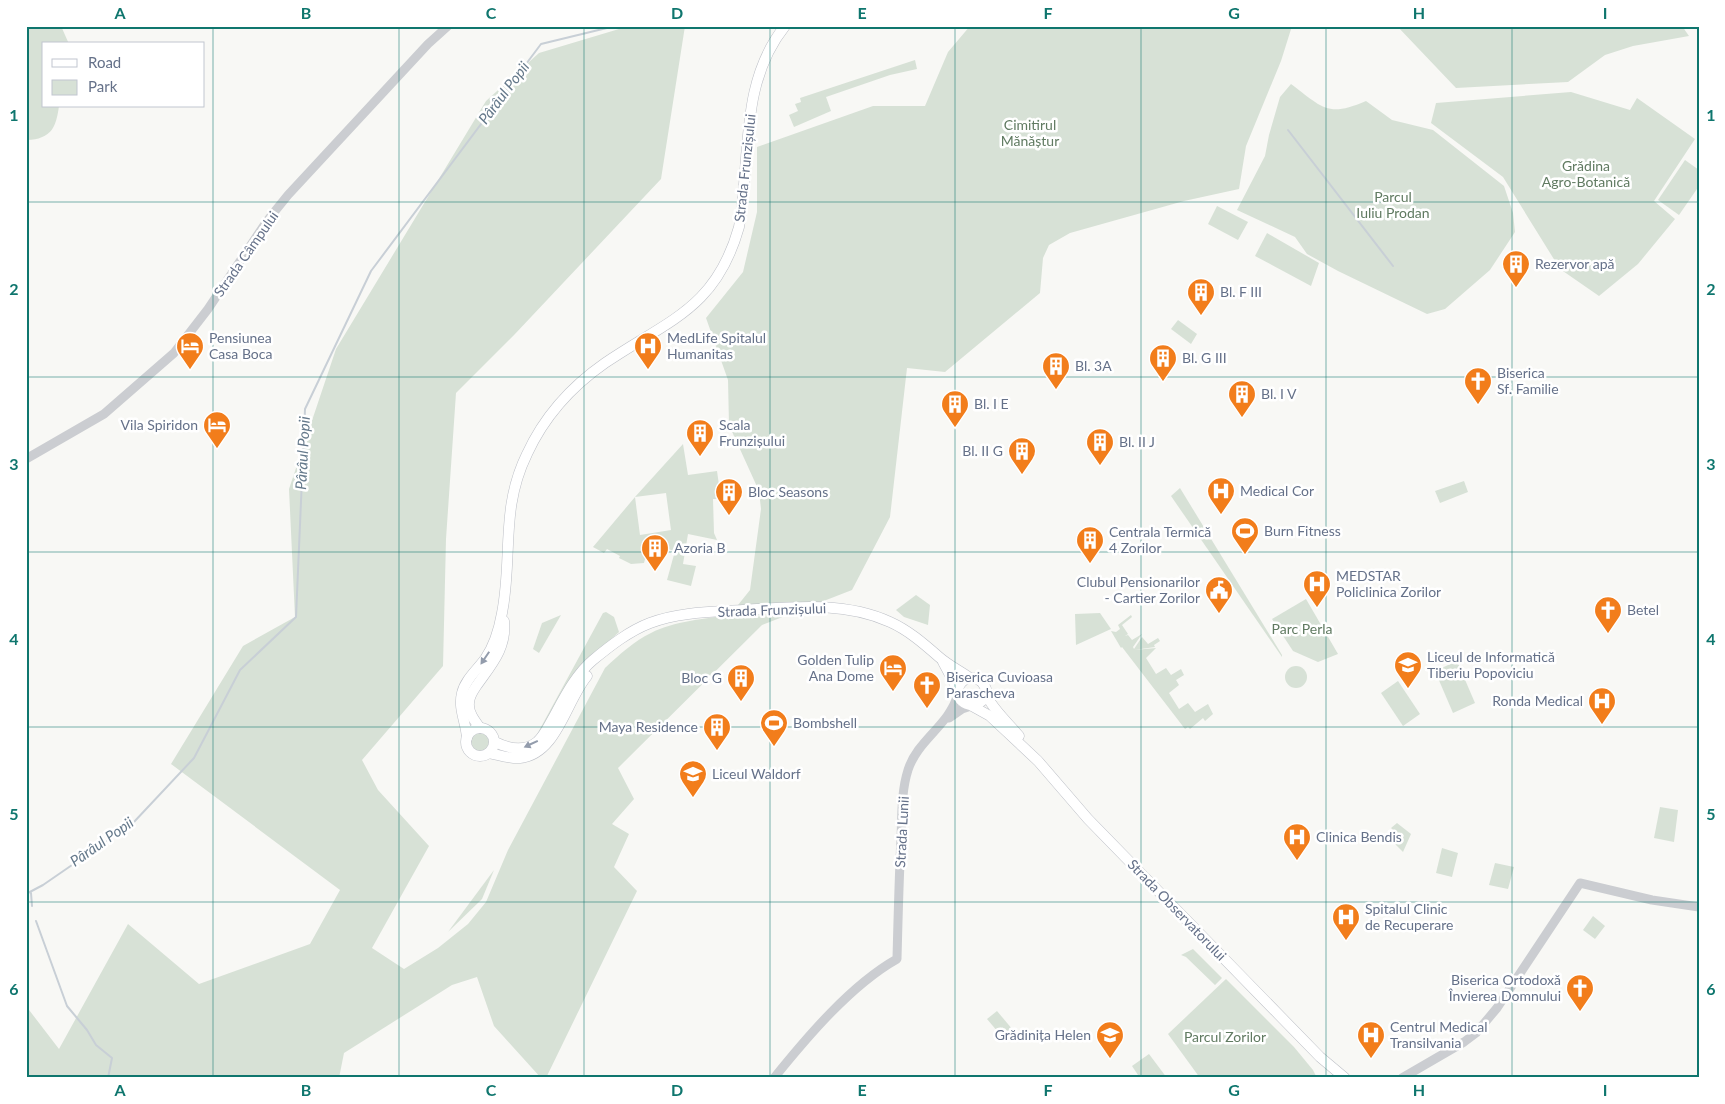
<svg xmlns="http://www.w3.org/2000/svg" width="1725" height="1104" viewBox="0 0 1725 1104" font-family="Lato,sans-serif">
  <rect width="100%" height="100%" fill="#f8f8f5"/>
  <!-- green -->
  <g fill="#d7e1d6" fill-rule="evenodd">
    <path d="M26,26h35l8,18h-25v62h15c-3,22 -8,33 -32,34z"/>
    <path d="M629,26h56l-24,153 -146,155 -59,59 -10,146 -3,127 -81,94 16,30 51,56 -57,102 32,21 34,-21 30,-24 18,-22 22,-52 97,-182c14,-13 29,-27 46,-35 23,-12 54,-14 79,-18l20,-25 11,-81 -2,-18 -30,-66 -1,-45 -22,-62 37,-46 14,-60v-65l116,-41h52l23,-54 22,-26h322l-11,35 -35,85 -7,43 -55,12 -114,32 -21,12 -6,13 -3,35 -95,79 -38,-4 -17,149 -38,73 -90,35 -144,143 16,31 -22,25 17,10 -15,33 23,24 -91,187h-5l-47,-52 -17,-49 -25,8 -108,68 -5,25h-313v-72l33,43 69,-125 71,60 111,-40 30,-54 -169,-126 72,-118 52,-29 -6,-128 47,-140 150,-248 53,-48z"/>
    <polygon points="1397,26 1682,26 1689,36 1633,46 1605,55 1568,82 1456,88"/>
    <polygon points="915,60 917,69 890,75 826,97 831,111 794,127 789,115 798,111 795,104 801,102 800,98"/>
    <path d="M1291,84c31,23 36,34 75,17l26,19 41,10 71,56 9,27 2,19 -25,38 -45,39 -18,5 -89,-43 -31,-17 -12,-17 -58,-27 28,-54 4,-21 11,-38z"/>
    <polygon points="1571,92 1630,110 1637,98 1695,139 1654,201 1675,219 1638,264 1599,296 1560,269 1503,177 1431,123 1436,103"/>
    <polygon points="1685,160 1699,170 1699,186 1679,215 1658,200"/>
    <polygon points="1217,206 1248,222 1238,240 1208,224"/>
    <polygon points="1267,233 1319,263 1311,286 1255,256"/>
    <polygon points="1178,320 1197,334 1191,344 1171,329"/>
    <path d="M683,444l5,31 29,-4 4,28h-8l1,34 3,7 -29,-6 -5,30 13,2 -5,20 -24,-6 8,-29 -26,-7 -5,19 -13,1 -12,-6 1,-2 -13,-7 -3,4 -11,-6 42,-50zM666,493l5,37 -31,5 -5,-38z"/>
    <polygon points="1464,481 1468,492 1440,503 1435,491"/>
    <polygon points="1180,488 1282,655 1282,657 1171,496"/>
    <polygon points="916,595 930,605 928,625 904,617 896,610"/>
    <polygon points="1306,599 1338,654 1318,662 1293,651 1272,619"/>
    <polygon points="606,612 614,617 619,632 585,663 537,738 535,738 603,613"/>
    <polygon points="1100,613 1111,629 1076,645 1075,614"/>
    <polygon points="561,615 539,653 533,649 542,623"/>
    <polygon points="1131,615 1132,617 1122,625 1128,634 1125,636 1128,635 1132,640 1142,634 1133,647 1134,649 1142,637 1148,644 1158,638 1160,641 1154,645 1155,647 1134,650 1156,648 1146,658 1156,674 1166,668 1171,675 1181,669 1184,675 1176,680 1179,685 1169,693 1179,709 1188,703 1195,712 1208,704 1213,714 1205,721 1203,718 1190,729 1188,727 1185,729 1122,647 1121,648 1111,631 1116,632 1120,629 1118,625"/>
    <polygon points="1457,661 1475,703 1453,713 1435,671"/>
    <circle cx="1296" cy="677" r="11"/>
    <polygon points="1398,681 1420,714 1403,726 1381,693"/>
    <circle cx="480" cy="742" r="9"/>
    <polygon points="1660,807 1678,810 1674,842 1654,838"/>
    <polygon points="1397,823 1411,834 1403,852 1395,844 1400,836 1391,828"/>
    <polygon points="1442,848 1458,853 1452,877 1436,873"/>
    <polygon points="1495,863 1514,867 1508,889 1489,885"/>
    <polygon points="494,870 482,899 448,932"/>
    <polygon points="1593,916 1605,926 1595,939 1583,930"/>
    <polygon points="1193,949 1222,978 1215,985 1186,957 1181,955"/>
    <polygon points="1226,979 1294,1047 1313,1070 1316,1076 1313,1078 1200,1078 1168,1034"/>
    <polygon points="997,1011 1013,1030 1003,1038 987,1019"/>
    <polygon points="1149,1054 1167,1078 1140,1078 1132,1066"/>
  </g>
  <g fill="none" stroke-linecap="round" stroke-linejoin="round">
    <!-- stream -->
    <g stroke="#c8cfd6" stroke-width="2">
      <polyline points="1288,130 1393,266"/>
      <polyline points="31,893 32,906"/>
      <polyline points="26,894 43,885 133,823 194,758 240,670 296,617 305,409 371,271 541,44 615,26"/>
      <polyline points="36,921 67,1006 87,1030 96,1045 112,1058 108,1078"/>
    </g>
    <!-- secondary casing -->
    <g stroke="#bcbfc6" stroke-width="11">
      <g id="secondary">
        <polyline points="943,662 958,690"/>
        <path d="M986,692l-4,9c-14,12 -32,-5 -21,-18 4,-5 12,-7 18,-3 8,4 8,16 12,23 8,12 19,22 28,33"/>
        <polyline points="972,706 990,716 1038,761 1088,819 1320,1057 1345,1078"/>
        <circle cx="480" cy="742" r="14"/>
        <path d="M480,728c-6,-8 -12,-16 -11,-25 0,-7 4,-12 8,-18 14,-20 30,-37 27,-64"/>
        <path d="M467,738c-1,-16 -9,-29 -5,-45 3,-13 15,-23 23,-34 9,-13 14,-29 17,-46 11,-56 -2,-104 25,-159 17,-37 45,-68 78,-91 63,-43 111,-54 134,-136 12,-68 0,-144 46,-201"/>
        <path d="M495,742c14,7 29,10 42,0 7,-6 11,-15 15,-22 11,-20 23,-45 41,-60 17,-14 36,-29 57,-37 29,-11 62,-11 93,-13 49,-3 101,-9 147,12 18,8 33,21 49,35 9,8 21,14 31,21"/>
        <path d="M489,753c10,2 21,6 31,5 37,-4 46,-57 67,-82"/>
      </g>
    </g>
    <!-- tertiary -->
    <g stroke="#cbcdd1" stroke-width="9">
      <polyline points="26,459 104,414 174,353 208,309 267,221 288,195 428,44 448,26"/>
      <polyline points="949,718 962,709 971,706"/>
      <path d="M774,1078c33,-41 77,-93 123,-119 1,-40 2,-80 4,-120 1,-22 0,-47 7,-69 10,-31 41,-44 50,-76"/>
      <polyline points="1402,1078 1464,1042 1476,1033 1497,1008 1580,883 1652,900 1699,907"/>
    </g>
    <!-- secondary -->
    <use href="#secondary" stroke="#fff" stroke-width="10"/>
  </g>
  <!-- one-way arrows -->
  <defs><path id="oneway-solid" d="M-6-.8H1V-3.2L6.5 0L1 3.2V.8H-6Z" transform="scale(1.25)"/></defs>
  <g fill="#939cac">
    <use href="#oneway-solid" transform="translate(485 658) rotate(124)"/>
    <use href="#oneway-solid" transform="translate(531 744) rotate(155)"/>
  </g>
  <!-- grid -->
  <path fill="none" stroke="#0f766e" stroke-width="1" stroke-opacity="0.55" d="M213,26v1052M399,26v1052M584,26v1052M770,26v1052M955,26v1052M1141,26v1052M1326,26v1052M1512,26v1052M26,202h1673M26,377h1673M26,552h1673M26,727h1673M26,902h1673"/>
  <!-- icons -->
  <defs>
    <g id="building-pin" transform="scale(1.4375)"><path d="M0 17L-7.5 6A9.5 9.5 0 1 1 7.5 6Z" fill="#f27d1b" stroke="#fff"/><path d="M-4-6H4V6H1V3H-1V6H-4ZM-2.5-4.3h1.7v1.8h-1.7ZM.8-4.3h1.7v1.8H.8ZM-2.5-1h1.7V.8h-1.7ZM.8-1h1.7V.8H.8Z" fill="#fff"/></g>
    <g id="hotel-pin" transform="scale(1.4375)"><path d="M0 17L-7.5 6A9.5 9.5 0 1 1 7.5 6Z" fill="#f27d1b" stroke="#fff"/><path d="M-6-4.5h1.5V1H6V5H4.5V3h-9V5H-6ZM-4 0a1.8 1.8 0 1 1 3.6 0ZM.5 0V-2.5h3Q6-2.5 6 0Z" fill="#fff"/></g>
    <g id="hospital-pin" transform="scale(1.4375)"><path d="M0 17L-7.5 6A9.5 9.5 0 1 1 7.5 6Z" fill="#f27d1b" stroke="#fff"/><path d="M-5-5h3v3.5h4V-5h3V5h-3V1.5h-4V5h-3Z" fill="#fff"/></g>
    <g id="church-pin" transform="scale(1.4375)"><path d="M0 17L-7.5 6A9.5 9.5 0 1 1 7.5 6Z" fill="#f27d1b" stroke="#fff"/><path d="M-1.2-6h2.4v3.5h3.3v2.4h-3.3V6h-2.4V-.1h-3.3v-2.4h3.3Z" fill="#fff"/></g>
    <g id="stadium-pin" transform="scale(1.4375)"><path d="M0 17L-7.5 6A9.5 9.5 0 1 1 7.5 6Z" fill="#f27d1b" stroke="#fff"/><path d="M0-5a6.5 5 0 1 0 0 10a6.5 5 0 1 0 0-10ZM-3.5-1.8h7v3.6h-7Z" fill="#fff"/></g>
    <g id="civic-pin" transform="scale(1.4375)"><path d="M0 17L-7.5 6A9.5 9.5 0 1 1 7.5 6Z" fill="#f27d1b" stroke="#fff"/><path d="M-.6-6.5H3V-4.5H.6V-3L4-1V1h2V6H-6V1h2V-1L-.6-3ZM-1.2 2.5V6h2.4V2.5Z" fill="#fff"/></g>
    <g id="school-pin" transform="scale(1.4375)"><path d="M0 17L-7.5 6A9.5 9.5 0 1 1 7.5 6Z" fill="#f27d1b" stroke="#fff"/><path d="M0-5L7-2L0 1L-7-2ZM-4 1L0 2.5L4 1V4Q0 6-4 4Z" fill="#fff"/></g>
  </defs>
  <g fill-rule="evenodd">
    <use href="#building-pin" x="1516" y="264"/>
    <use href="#building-pin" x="1201" y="292"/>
    <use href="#hotel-pin" x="190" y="346"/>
    <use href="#hospital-pin" x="648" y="346"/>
    <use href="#building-pin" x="1163" y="358"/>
    <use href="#building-pin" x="1056" y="366"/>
    <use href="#church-pin" x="1478" y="381"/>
    <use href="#building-pin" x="1242" y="394"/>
    <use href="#building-pin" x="955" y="404"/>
    <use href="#hotel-pin" x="217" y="425"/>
    <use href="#building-pin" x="700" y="433"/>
    <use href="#building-pin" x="1100" y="442"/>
    <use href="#building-pin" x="1022" y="451"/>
    <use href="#hospital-pin" x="1221" y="491"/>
    <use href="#building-pin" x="729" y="492"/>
    <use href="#stadium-pin" x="1245" y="531"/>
    <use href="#building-pin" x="1090" y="540"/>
    <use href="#building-pin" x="655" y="548"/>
    <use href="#hospital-pin" x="1317" y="584"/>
    <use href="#civic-pin" x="1219" y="590"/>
    <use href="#church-pin" x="1608" y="610"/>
    <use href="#school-pin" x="1408" y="665"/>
    <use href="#hotel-pin" x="893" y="668"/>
    <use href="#building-pin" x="741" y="678"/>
    <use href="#church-pin" x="927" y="685"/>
    <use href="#hospital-pin" x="1602" y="701"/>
    <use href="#stadium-pin" x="774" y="723"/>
    <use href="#building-pin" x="717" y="727"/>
    <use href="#school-pin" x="693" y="774"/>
    <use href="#hospital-pin" x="1297" y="837"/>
    <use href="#hospital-pin" x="1346" y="917"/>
    <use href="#church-pin" x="1580" y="988"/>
    <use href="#school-pin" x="1110" y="1035"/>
    <use href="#hospital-pin" x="1371" y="1035"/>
  </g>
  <g text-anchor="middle" stroke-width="5" stroke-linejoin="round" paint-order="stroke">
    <!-- park labels -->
    <g font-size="14" fill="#607a61" stroke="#fff">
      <text x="1030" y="130">Cimitirul<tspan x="1030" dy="16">Mănăștur</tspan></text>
      <text x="1586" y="171">Grădina<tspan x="1586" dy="16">Agro-Botanică</tspan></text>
      <text x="1393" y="202">Parcul<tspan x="1393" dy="16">Iuliu Prodan</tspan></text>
      <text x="1302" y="634">Parc Perla</text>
      <text x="1225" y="1042">Parcul Zorilor</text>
    </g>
    <!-- street labels -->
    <g font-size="14" fill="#657189" stroke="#fff">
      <text transform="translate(745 168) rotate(-84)" y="5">Strada Frunzișului</text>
      <text transform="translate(246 254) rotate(-55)" y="5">Strada Câmpului</text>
      <text transform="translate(772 610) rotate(-2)" y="5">Strada Frunzișului</text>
      <text transform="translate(902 832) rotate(-87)" y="5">Strada Lunii</text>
      <text transform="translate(1177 910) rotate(46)" y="5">Strada Observatorului</text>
    </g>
    <!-- poi labels -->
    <g font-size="14" fill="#657189" stroke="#fff" text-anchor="start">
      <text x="1535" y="269">Rezervor apă</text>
      <text x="1220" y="297">Bl. F III</text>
      <text x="209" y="343">Pensiunea<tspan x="209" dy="16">Casa Boca</tspan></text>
      <text x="667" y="343">MedLife Spitalul<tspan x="667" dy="16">Humanitas</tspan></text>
      <text x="1182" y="363">Bl. G III</text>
      <text x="1075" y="371">Bl. 3A</text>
      <text x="1497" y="378">Biserica<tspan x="1497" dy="16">Sf. Familie</tspan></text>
      <text x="1261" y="399">Bl. I V</text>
      <text x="974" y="409">Bl. I E</text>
      <text x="198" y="430" text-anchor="end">Vila Spiridon</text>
      <text x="719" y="430">Scala<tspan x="719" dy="16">Frunzișului</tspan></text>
      <text x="1119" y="447">Bl. II J</text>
      <text x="1003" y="456" text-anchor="end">Bl. II G</text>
      <text x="1240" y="496">Medical Cor</text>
      <text x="748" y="497">Bloc Seasons</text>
      <text x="1264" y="536">Burn Fitness</text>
      <text x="1109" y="537">Centrala Termică<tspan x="1109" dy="16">4 Zorilor</tspan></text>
      <text x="674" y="553">Azoria B</text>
      <text x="1336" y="581">MEDSTAR<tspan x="1336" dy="16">Policlinica Zorilor</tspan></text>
      <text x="1200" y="587" text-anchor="end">Clubul Pensionarilor<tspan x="1200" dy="16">- Cartier Zorilor</tspan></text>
      <text x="1627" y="615">Betel</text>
      <text x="1427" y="662">Liceul de Informatică<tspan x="1427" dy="16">Tiberiu Popoviciu</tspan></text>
      <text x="874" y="665" text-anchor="end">Golden Tulip<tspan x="874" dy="16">Ana Dome</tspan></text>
      <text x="946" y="682">Biserica Cuvioasa<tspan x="946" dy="16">Parascheva</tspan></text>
      <text x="722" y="683" text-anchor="end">Bloc G</text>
      <text x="1583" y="706" text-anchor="end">Ronda Medical</text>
      <text x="793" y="728">Bombshell</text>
      <text x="698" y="732" text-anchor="end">Maya Residence</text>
      <text x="712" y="779">Liceul Waldorf</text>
      <text x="1316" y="842">Clinica Bendis</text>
      <text x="1365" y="914">Spitalul Clinic<tspan x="1365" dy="16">de Recuperare</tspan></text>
      <text x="1561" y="985" text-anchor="end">Biserica Ortodoxă<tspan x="1561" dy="16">Învierea Domnului</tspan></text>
      <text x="1390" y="1032">Centrul Medical<tspan x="1390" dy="16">Transilvania</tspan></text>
      <text x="1091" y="1040" text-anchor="end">Grădinița Helen</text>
    </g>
    <!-- water labels -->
    <g font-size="15" font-style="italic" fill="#65798b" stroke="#fff">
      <text transform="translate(504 93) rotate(-53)" y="5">Pârâul Popii</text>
      <text transform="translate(303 453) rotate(-87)" y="5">Pârâul Popii</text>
      <text transform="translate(102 842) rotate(-35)" y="5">Pârâul Popii</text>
    </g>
  </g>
  <!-- border -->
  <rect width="1725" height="1104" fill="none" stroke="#ffffff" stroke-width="55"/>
  <!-- legend -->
  <rect x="42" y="42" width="162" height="65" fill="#ffffff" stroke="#c1c6d0"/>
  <rect x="52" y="59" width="25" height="8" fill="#ffffff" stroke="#c1c6d0"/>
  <text x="88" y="68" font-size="15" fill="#657189">Road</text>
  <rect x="52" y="80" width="25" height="15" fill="#d7e1d6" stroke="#c1c6d0"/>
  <text x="88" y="92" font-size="15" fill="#657189">Park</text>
  <rect x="28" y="28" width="1670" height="1048" fill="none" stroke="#0f766e" stroke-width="2"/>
  <g font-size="16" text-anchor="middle" font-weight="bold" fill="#0f766e">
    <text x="120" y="19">A</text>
    <text x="306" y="19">B</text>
    <text x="491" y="19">C</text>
    <text x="677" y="19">D</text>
    <text x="862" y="19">E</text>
    <text x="1048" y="19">F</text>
    <text x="1234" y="19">G</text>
    <text x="1419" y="19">H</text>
    <text x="1605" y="19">I</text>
    <text x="14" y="121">1</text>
    <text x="1711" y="121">1</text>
    <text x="14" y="295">2</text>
    <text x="1711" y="295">2</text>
    <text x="14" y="470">3</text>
    <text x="1711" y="470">3</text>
    <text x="14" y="645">4</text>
    <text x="1711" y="645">4</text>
    <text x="14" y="820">5</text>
    <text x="1711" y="820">5</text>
    <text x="14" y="995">6</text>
    <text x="1711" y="995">6</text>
    <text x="120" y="1096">A</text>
    <text x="306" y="1096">B</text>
    <text x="491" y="1096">C</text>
    <text x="677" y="1096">D</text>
    <text x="862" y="1096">E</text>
    <text x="1048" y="1096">F</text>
    <text x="1234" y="1096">G</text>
    <text x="1419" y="1096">H</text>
    <text x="1605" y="1096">I</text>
  </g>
</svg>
